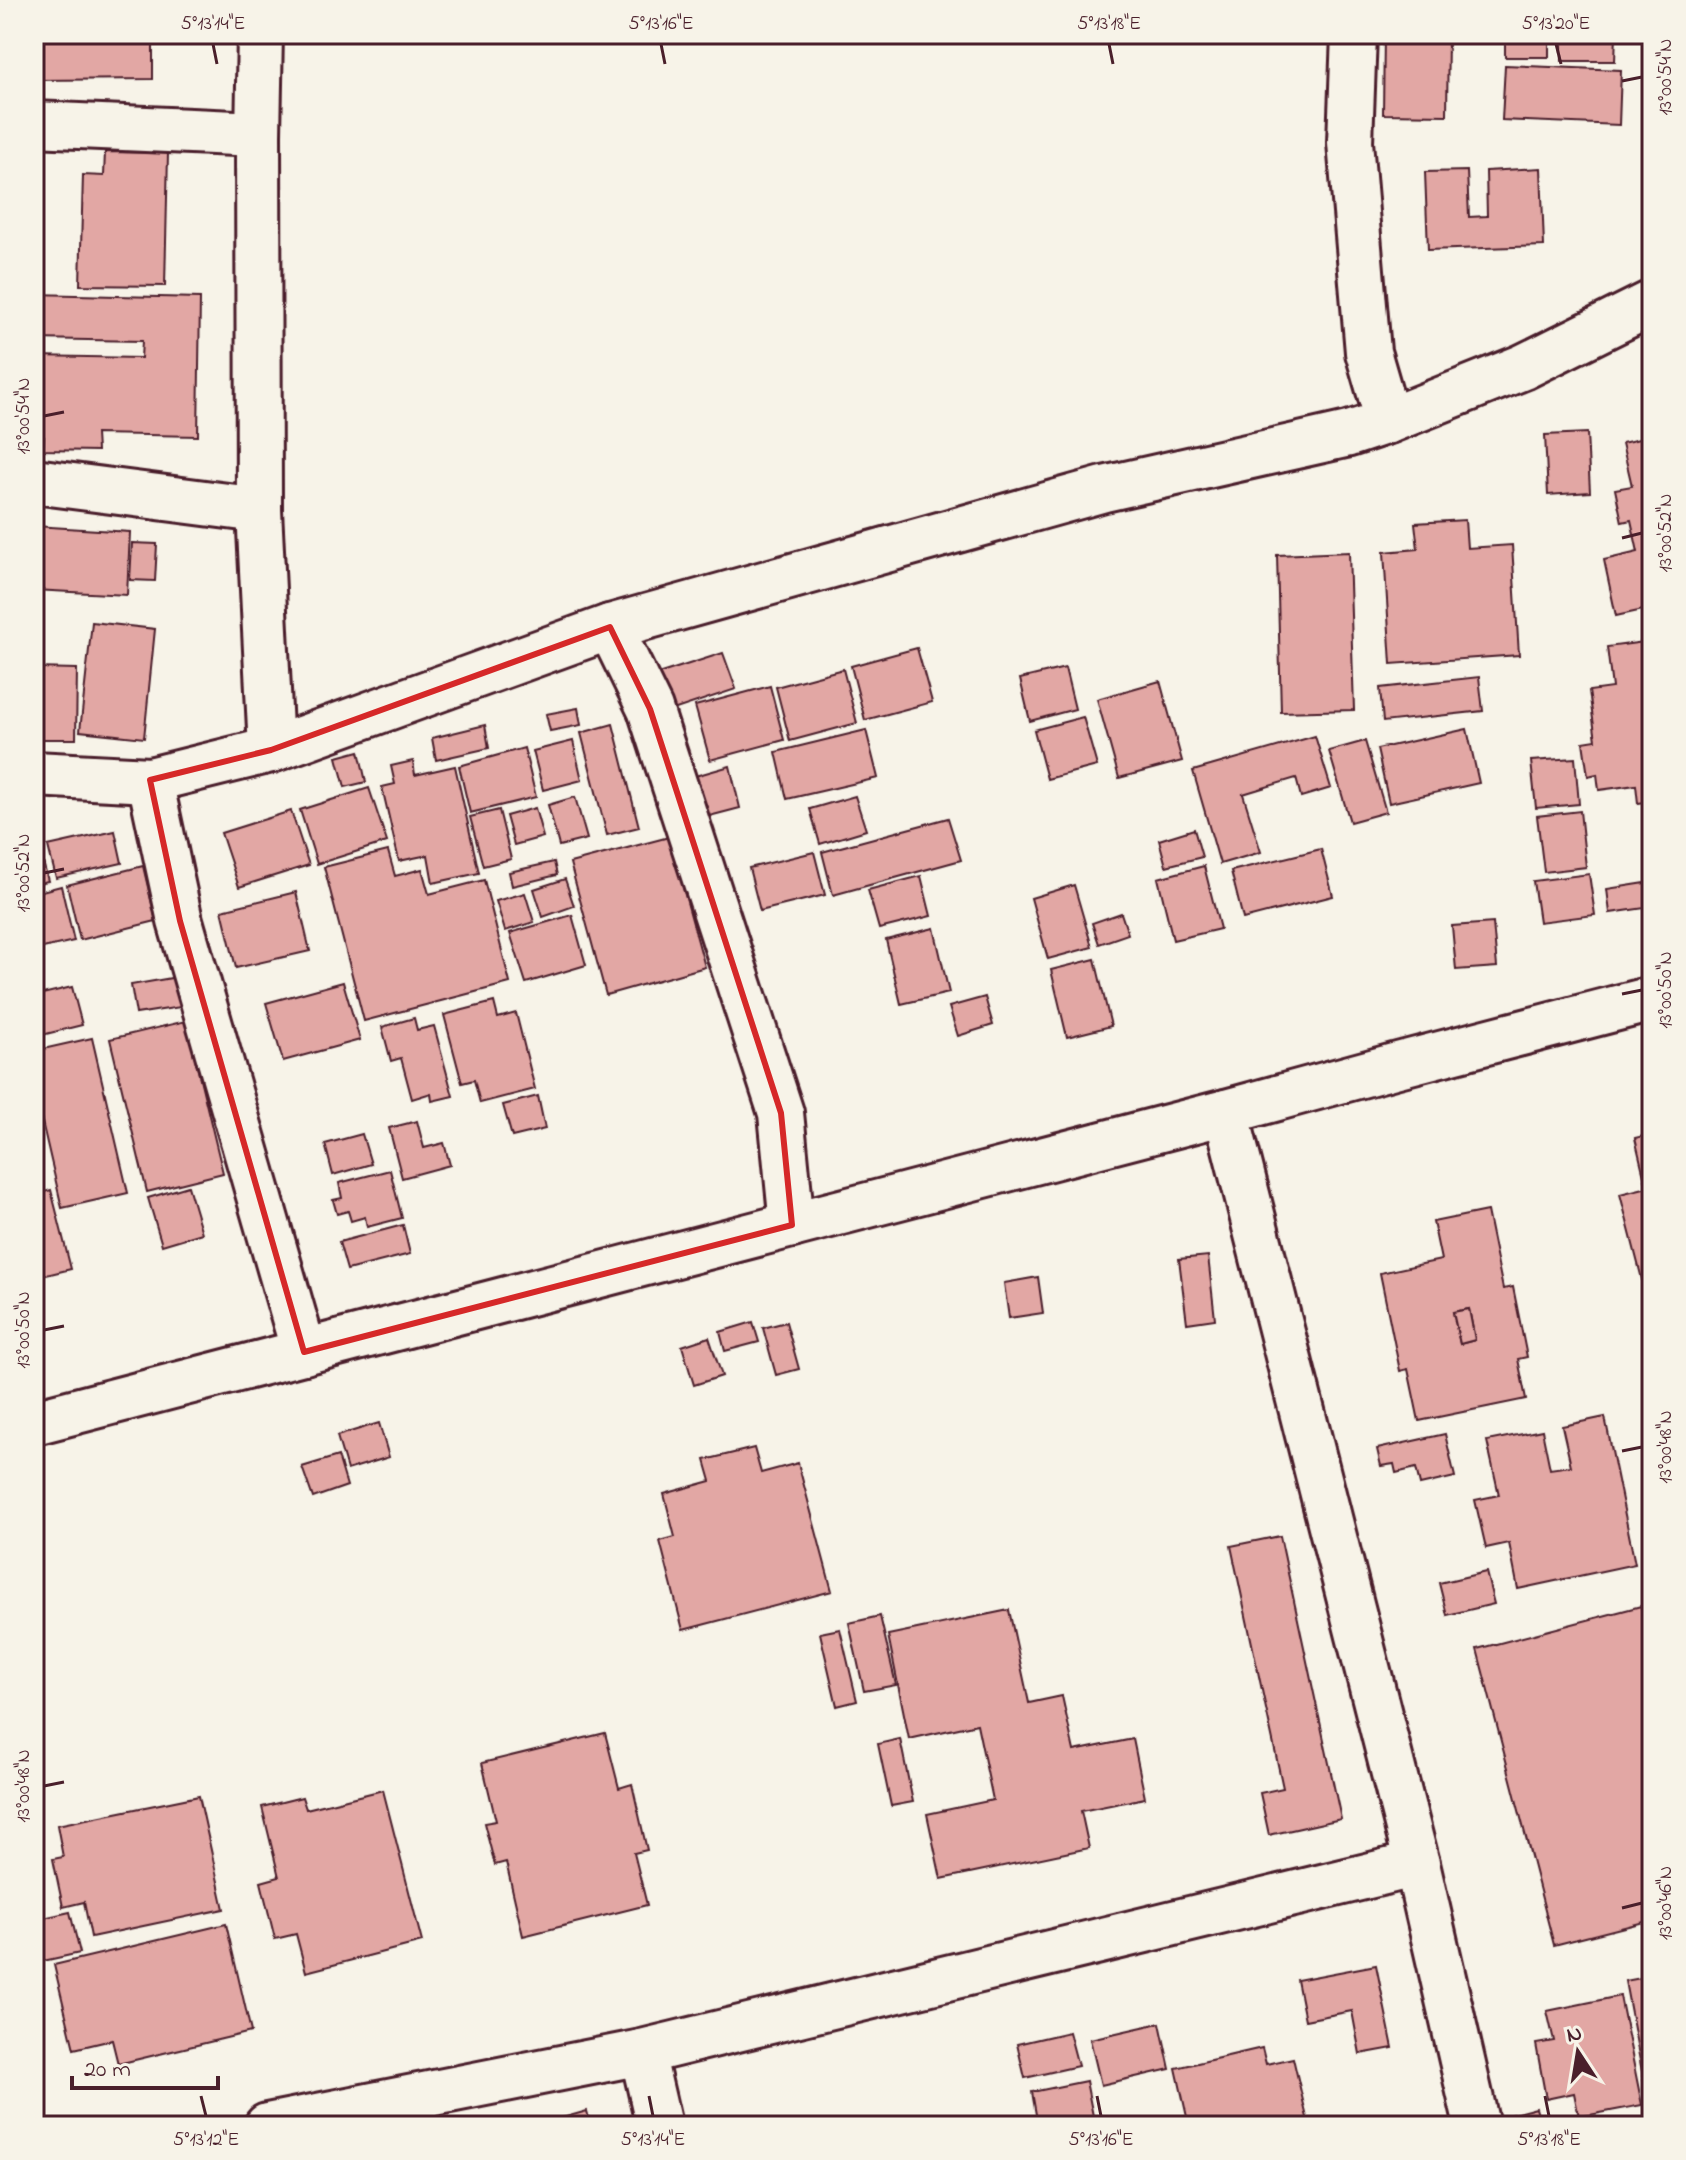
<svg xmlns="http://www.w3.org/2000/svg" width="1686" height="2160" viewBox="0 0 1686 2160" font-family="'Indie Flower',sans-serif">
  <rect width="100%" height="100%" fill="#f7f3e8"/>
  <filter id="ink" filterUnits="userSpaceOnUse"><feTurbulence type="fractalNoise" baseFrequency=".0125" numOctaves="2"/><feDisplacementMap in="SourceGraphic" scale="16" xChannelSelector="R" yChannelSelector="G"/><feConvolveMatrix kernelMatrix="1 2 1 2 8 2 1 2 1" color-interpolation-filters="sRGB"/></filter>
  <g filter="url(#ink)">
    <!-- building -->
    <g fill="#e2a7a4" stroke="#4a1f2b" stroke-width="2" fill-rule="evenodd">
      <polygon points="34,34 153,34 153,79 34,80"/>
      <polygon points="1384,34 1448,34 1447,115 1383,114"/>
      <rect x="1505" y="34" width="44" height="23"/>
      <polygon points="1562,34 1616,34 1615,61 1562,61"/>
      <polygon points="1505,65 1621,70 1619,125 1502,120"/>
      <polygon points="105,152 168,153 165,286 80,285 83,175 104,176"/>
      <polygon points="1541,168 1544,246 1428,250 1425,172 1467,171 1469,217 1487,216 1486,171"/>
      <polygon points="34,294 200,298 198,436 96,434 97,451 43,450 44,437 34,437 34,356 141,358 142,341 34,339"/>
      <polygon points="1587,433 1590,492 1548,495 1545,435"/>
      <polygon points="1652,436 1652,608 1616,616 1604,560 1638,552 1631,520 1622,522 1615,489 1632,486 1622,443"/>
      <polygon points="1465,520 1467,548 1512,545 1519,655 1391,664 1384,552 1418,549 1415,523"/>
      <polygon points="34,526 130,532 127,595 34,590"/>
      <polygon points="132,543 157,544 155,581 130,580"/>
      <polygon points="1349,552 1354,710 1281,712 1277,555"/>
      <polygon points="92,622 155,629 144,738 80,731"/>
      <polygon points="1652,641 1652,687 1643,689 1650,728 1652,727 1652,801 1638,803 1636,785 1599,790 1597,774 1588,776 1583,742 1596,740 1589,691 1612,688 1607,647"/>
      <polygon points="917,648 932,702 865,720 851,666"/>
      <polygon points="723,653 736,689 670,711 658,674"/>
      <polygon points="34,668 77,669 76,739 34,739"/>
      <polygon points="1065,668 1075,709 1030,721 1020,679"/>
      <polygon points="843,669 857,723 790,741 776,687"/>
      <polygon points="1479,677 1483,711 1383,722 1380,688"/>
      <polygon points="1160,681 1182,761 1119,778 1097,699"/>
      <polygon points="770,686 784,740 710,760 695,706"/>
      <polygon points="1652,687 1652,727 1650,728 1643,689"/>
      <polygon points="578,708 581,725 550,731 546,714"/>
      <polygon points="1083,717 1097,766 1047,779 1034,730"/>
      <polygon points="613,724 639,827 607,835 581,733"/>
      <polygon points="485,725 489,748 436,760 432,738"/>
      <polygon points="1467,729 1479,783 1389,803 1377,749"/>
      <polygon points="866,730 878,778 787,799 776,752"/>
      <polygon points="1315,736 1331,788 1301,797 1296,778 1243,794 1261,852 1220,864 1193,771"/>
      <polygon points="573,741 582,780 543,790 533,751"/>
      <polygon points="1365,741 1386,812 1350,822 1329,751"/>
      <polygon points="524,748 536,797 470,813 459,766"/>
      <polygon points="359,751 366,782 345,787 337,757"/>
      <polygon points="1575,758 1579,804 1536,808 1531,761"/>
      <polygon points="413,761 415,775 455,766 479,873 433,883 428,855 399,861 382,787 395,784 391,766"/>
      <polygon points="730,766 740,808 698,819 688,778"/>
      <polygon points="369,788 387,842 317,864 300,810"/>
      <polygon points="855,796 866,830 820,844 810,809"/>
      <polygon points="575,797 587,839 559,846 548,805"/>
      <polygon points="535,808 543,837 514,845 506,816"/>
      <polygon points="499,810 511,859 483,866 470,817"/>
      <polygon points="291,811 309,865 239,887 221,833"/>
      <polygon points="1580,811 1586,867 1544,872 1537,816"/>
      <polygon points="948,818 961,860 833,895 822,852"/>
      <polygon points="1194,829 1202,857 1166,866 1159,840"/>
      <polygon points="115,831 122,863 56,878 48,846"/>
      <polygon points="669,837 705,967 606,995 570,863"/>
      <polygon points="1321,849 1333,896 1243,919 1231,871"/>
      <polygon points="40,850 48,881 34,884 34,851"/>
      <polygon points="388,851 395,876 422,869 429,894 484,880 510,983 364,1021 324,867"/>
      <polygon points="814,852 825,895 760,911 749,868"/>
      <polygon points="554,862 557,875 512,886 509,872"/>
      <polygon points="143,866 156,921 80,940 67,885"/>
      <polygon points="1204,866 1220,929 1173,940 1158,878"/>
      <polygon points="1589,874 1595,915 1539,922 1533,881"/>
      <polygon points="921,876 931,916 879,929 868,890"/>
      <polygon points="565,879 574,906 543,917 534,889"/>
      <polygon points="1652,882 1652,907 1610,913 1607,889"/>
      <polygon points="1074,885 1092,947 1048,959 1031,898"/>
      <polygon points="61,886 74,941 34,950 34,893"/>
      <polygon points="296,892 310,951 236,968 222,910"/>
      <polygon points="525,893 534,922 505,931 496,901"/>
      <polygon points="1121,913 1128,934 1099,944 1092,923"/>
      <polygon points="572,915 586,965 526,983 510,933"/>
      <polygon points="1493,923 1497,967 1456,970 1452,926"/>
      <polygon points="934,928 949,993 901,1004 886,940"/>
      <polygon points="1095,959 1111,1026 1067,1037 1051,970"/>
      <polygon points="183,976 187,1006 136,1014 131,985"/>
      <polygon points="343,982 360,1040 283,1061 266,1003"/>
      <polygon points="72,987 82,1025 34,1037 34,996"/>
      <polygon points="985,997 993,1025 958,1036 949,1007"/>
      <polygon points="494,1002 498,1018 516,1013 535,1089 480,1103 474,1080 462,1083 444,1015"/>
      <polygon points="414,1018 417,1030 434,1026 453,1096 432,1101 431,1093 412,1099 401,1058 391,1061 382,1027"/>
      <polygon points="186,1021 223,1173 147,1192 110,1039"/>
      <polygon points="92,1038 128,1193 62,1208 34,1087 34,1051"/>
      <polygon points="538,1096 545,1129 512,1137 503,1105"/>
      <polygon points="417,1121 424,1148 444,1143 450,1165 402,1178 389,1128"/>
      <polygon points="362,1134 371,1164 333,1175 325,1144"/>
      <polygon points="1652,1134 1652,1178 1645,1180 1635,1138"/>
      <polygon points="390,1170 402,1218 367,1227 365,1217 351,1221 348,1211 337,1214 333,1200 342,1198 339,1183"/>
      <polygon points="188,1186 202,1233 162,1245 148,1198"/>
      <polygon points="1652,1186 1652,1318 1620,1194"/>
      <polygon points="51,1190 71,1269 34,1278 34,1195"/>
      <path d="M1487,1211l16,78 10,-2 14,70 -9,2 8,40 -107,22 -11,-52 -8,2 -20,-98 61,-13 -8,-38zM1469,1309l6,31 -15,4 -7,-32z"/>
      <polygon points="403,1225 410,1254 347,1270 339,1242"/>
      <polygon points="1208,1256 1215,1319 1187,1323 1179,1259"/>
      <polygon points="1038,1277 1043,1313 1009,1318 1004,1283"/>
      <polygon points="1469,1309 1475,1340 1460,1344 1453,1312"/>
      <polygon points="753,1322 759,1342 725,1351 720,1332"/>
      <polygon points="786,1322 799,1369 776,1375 763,1328"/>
      <polygon points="709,1337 722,1376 694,1385 682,1346"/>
      <polygon points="1605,1417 1635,1564 1518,1589 1509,1543 1486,1548 1475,1500 1499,1495 1487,1441 1542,1430 1550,1469 1571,1466 1562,1426"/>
      <polygon points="379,1423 389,1457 347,1470 337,1436"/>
      <polygon points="1445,1434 1455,1477 1420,1485 1416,1468 1396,1473 1394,1464 1381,1466 1377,1449"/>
      <polygon points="754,1448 761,1473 798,1463 832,1591 683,1630 660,1541 675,1537 664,1494 711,1481 705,1460"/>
      <polygon points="338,1456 347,1486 313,1498 302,1467"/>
      <polygon points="1280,1536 1341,1819 1269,1835 1260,1793 1283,1788 1231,1546"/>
      <polygon points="1486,1572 1494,1604 1447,1615 1439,1583"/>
      <polygon points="1641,1606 1652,1650 1652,1920 1554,1945 1477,1649"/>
      <polygon points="1009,1610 1029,1703 1062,1696 1074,1751 1133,1739 1145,1798 1081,1811 1089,1848 941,1879 927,1814 993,1800 977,1724 909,1739 888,1635"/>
      <polygon points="880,1616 896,1685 864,1691 849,1623"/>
      <polygon points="840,1629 857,1701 837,1706 820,1633"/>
      <polygon points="605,1733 619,1788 632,1784 647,1850 634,1853 647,1905 523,1936 506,1862 495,1865 484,1823 496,1821 482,1763"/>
      <polygon points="900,1739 913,1802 891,1806 878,1744"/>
      <polygon points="383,1790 422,1942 306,1972 296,1934 275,1939 261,1882 279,1877 262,1807 302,1797 306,1809"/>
      <polygon points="199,1796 224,1909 91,1937 84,1902 63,1907 53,1859 63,1857 57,1825"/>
      <polygon points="70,1912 80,1953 34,1963 34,1920"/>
      <polygon points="226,1924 251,2032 118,2064 112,2040 74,2049 54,1965"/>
      <polygon points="1376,1965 1393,2048 1360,2054 1352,2011 1305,2020 1297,1980"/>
      <polygon points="1652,1976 1652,2125 1625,1981"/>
      <polygon points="1620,1996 1642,2105 1579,2117 1574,2093 1546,2099 1536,2044 1554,2041 1547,2011"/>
      <polygon points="1160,2023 1170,2069 1101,2085 1090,2039"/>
      <polygon points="1069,2032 1078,2066 1025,2078 1017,2044"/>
      <polygon points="1262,2048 1266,2064 1293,2058 1308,2122 1292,2126 1189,2126 1176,2068"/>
      <polygon points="1086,2081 1095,2126 1038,2126 1032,2092"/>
      <polygon points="1536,2108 1541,2126 1508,2126 1506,2116"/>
      <polygon points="587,2111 591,2126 554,2126 552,2121"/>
    </g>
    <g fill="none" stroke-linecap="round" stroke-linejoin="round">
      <!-- minor casing -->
      <g stroke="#4a1f2b" stroke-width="50">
        <g id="minor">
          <polyline points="260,34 258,134 259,510 271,750"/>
          <polyline points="1354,34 1350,142 1368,352 1388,421"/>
          <polyline points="34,124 258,134"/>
          <polyline points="34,481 259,510"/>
          <polyline points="610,627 650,709 781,1113 792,1225"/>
          <polyline points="34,774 150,780 271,750 610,627 1104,489 1349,434 1388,421 1523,367 1652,303"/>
          <polyline points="150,780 180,921 304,1352"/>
          <polyline points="1226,1112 1417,1864 1477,2126"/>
          <polyline points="34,1422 1226,1112 1394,1066 1652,999"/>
          <polyline points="642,2052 659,2126"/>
          <polyline points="267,2126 642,2052 1417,1864"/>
        </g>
      </g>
      <!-- minor -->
      <use href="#minor" stroke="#f7f3e8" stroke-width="44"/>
    </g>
  </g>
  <!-- marked area -->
  <path fill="none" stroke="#d62828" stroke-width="6" stroke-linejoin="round" d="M610,627l40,82 131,404 11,112 -488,127 -124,-431 -30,-141 121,-30z"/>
  <!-- ticks -->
  <path fill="none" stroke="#4a1f2b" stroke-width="3" d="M213,44l4,20M661,44l4,20M1109,44l4,20M1556,44l5,20M1622,81l20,-4M44,416l20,-4M1622,538l20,-5M44,873l20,-4M1622,994l20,-4M44,1330l20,-4M1622,1451l20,-4M44,1786l20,-4M1622,1908l20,-5M201,2096l5,20M649,2096l4,20M1097,2096l4,20M1545,2096l4,20"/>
  <!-- margin -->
  <rect width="1686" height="2160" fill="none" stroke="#f7f3e8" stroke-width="88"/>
  <!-- north arrow -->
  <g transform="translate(1578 2052) rotate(348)" stroke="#f7f3e8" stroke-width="6" paint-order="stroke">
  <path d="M0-6L14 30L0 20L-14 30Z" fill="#4a1f2b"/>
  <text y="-12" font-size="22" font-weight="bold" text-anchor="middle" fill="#4a1f2b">N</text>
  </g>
  <!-- scale -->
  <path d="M72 2076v12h146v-12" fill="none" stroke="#4a1f2b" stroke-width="4"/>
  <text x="84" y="2076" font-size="24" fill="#4a1f2b" stroke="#f7f3e8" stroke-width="6" paint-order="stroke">20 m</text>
  <rect x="44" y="44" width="1598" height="2072" fill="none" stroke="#4a1f2b" stroke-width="3"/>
  <g font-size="20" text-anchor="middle" fill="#4a1f2b">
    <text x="213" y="29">5°13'14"E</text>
    <text x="661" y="29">5°13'16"E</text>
    <text x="1109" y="29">5°13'18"E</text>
    <text x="1556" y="29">5°13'20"E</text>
    <text transform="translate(1664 77) rotate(-90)" y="7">13°00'54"N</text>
    <text transform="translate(22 416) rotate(-90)" y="7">13°00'54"N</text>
    <text transform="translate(1664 533) rotate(-90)" y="7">13°00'52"N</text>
    <text transform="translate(22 873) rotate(-90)" y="7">13°00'52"N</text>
    <text transform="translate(1664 990) rotate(-90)" y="7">13°00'50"N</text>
    <text transform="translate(22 1330) rotate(-90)" y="7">13°00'50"N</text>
    <text transform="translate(1664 1447) rotate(-90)" y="7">13°00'48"N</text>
    <text transform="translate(22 1786) rotate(-90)" y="7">13°00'48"N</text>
    <text transform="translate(1664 1903) rotate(-90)" y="7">13°00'46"N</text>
    <text x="206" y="2145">5°13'12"E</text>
    <text x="653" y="2145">5°13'14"E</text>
    <text x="1101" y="2145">5°13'16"E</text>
    <text x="1549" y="2145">5°13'18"E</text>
  </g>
</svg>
